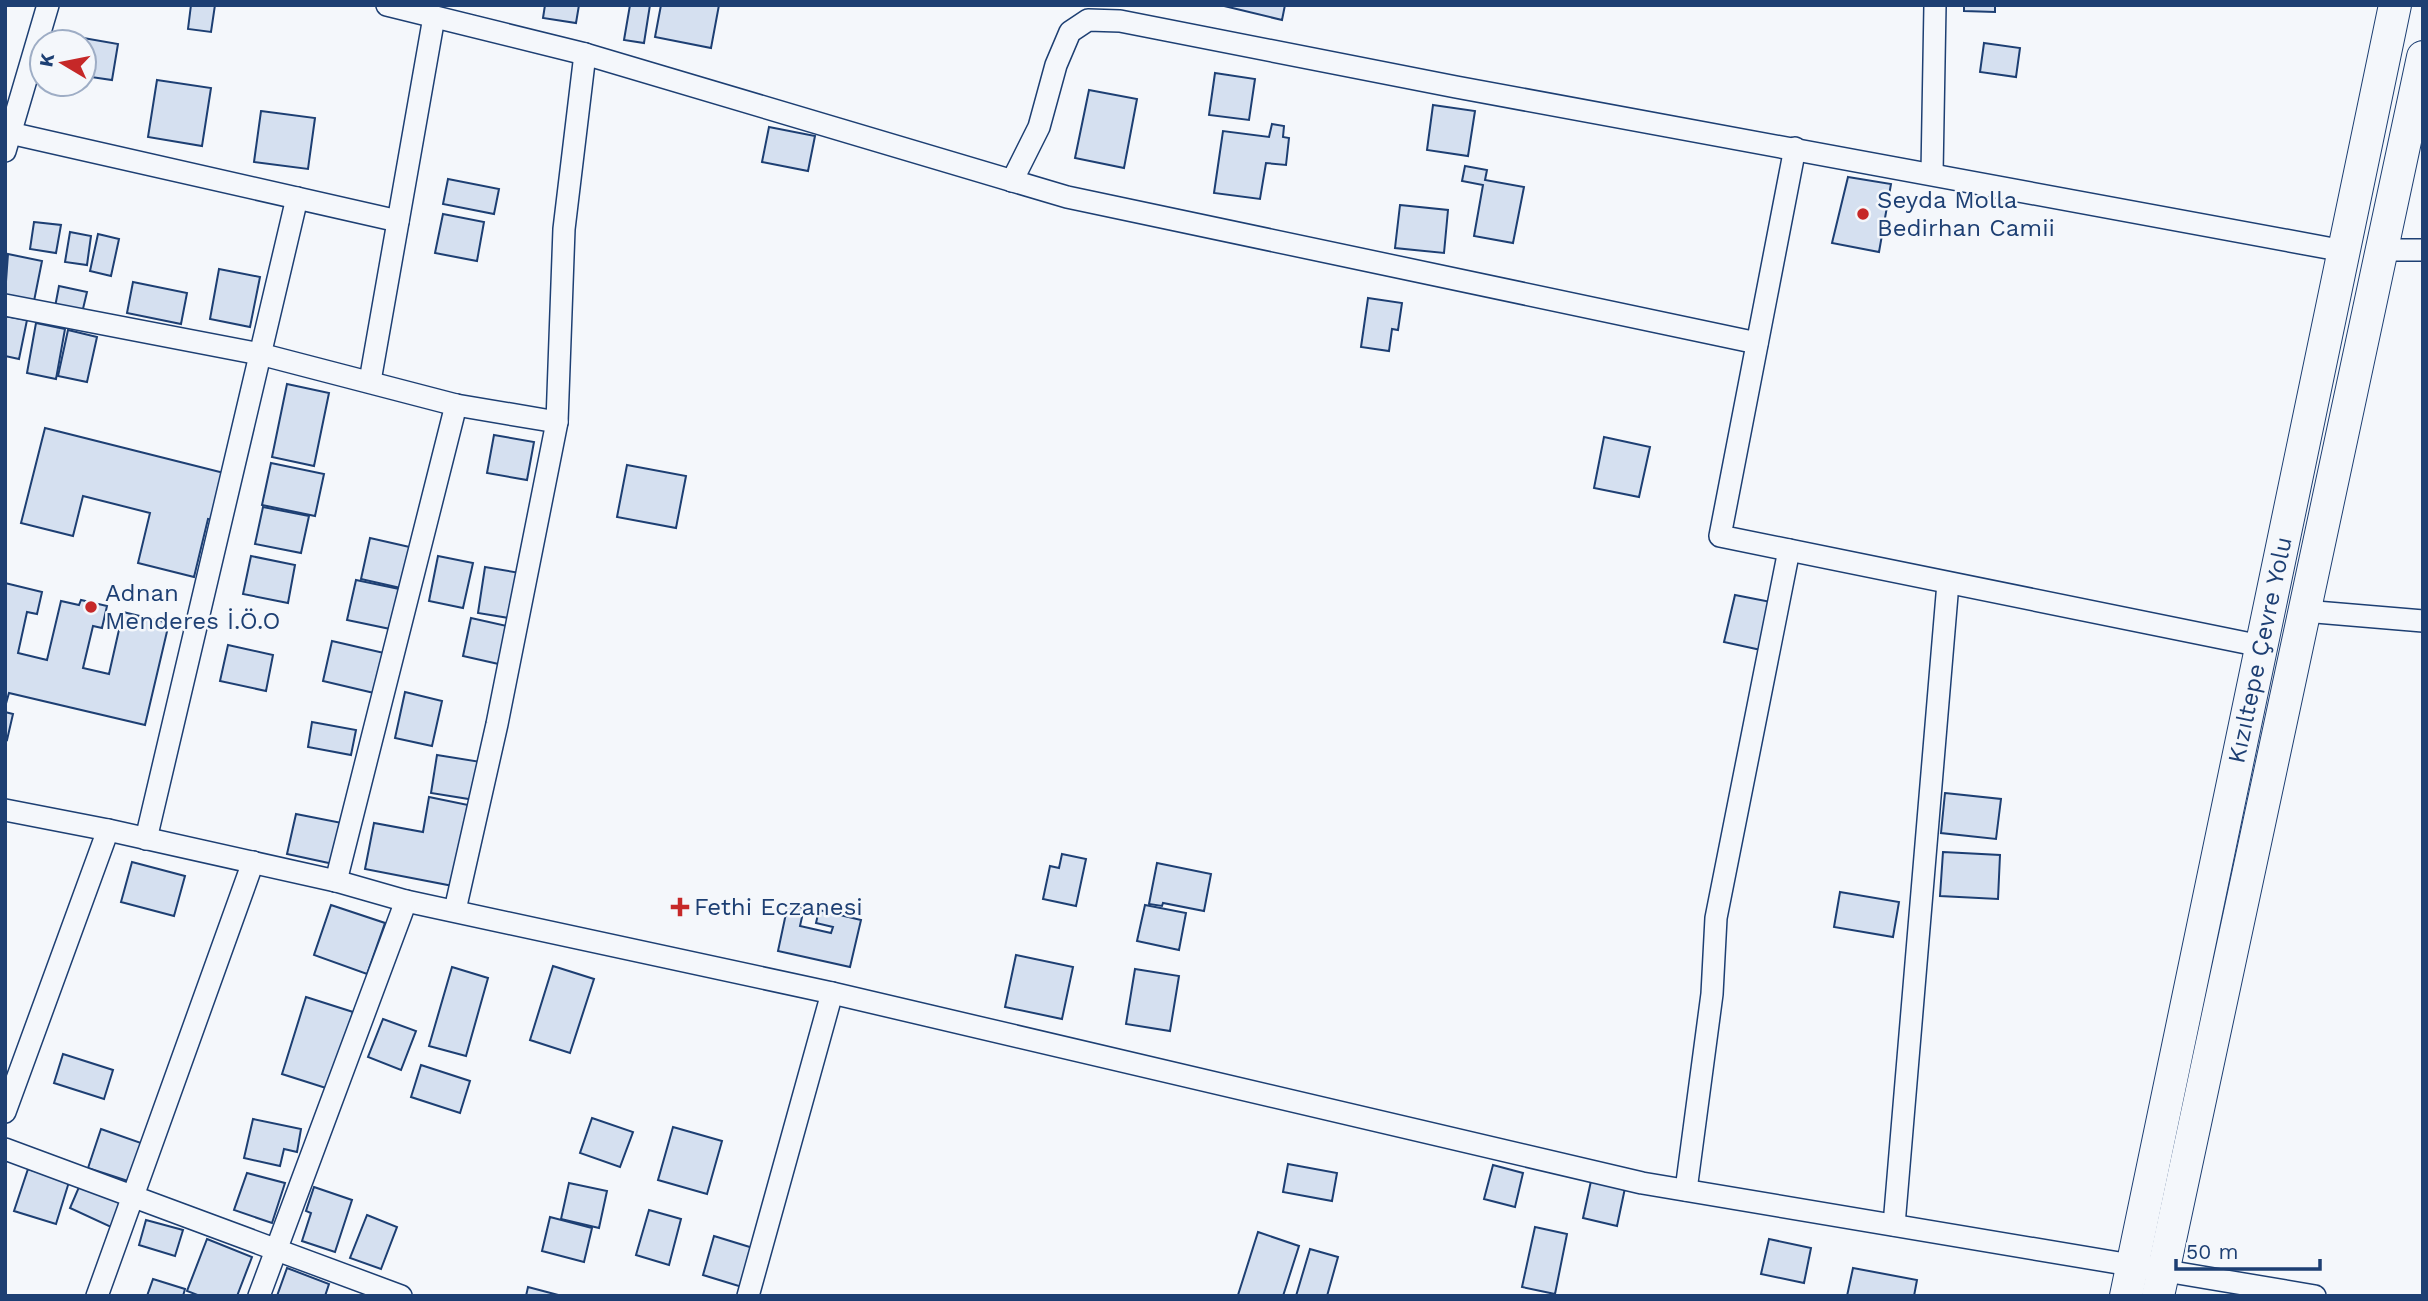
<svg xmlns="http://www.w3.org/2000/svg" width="2428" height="1301" viewBox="0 0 2428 1301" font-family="'Work Sans',sans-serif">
  <rect width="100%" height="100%" fill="#f4f7fb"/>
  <!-- building -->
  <g fill="#d5e0f0" stroke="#1d3f73" stroke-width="2">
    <polygon points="191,5 215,5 211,32 188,29"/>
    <polygon points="545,5 579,5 576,23 543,18"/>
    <polygon points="630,5 650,5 644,43 624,40"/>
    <polygon points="661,5 719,5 711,48 655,37"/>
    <polygon points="1220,5 1285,5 1282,20"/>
    <polygon points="1964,5 1995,5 1995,12 1964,11"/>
    <polygon points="72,36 118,44 112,80 84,76 84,42 71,42"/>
    <polygon points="1984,43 2020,48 2016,77 1980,72"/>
    <polygon points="1215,73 1255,79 1249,120 1209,115"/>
    <polygon points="157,80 211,88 202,146 148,137"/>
    <polygon points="1089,90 1137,99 1124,168 1075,158"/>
    <polygon points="1433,105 1475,111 1468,156 1427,150"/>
    <polygon points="261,111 315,118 308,169 254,162"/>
    <polygon points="1272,124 1284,126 1283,137 1289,138 1286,165 1266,163 1260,199 1214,193 1223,131 1269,137"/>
    <polygon points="769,127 815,136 808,171 762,162"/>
    <polygon points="1465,166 1487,170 1485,180 1524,187 1513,243 1474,236 1483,185 1462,181"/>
    <polygon points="1848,177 1891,184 1879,252 1832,243"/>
    <polygon points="448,179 499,189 494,214 443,204"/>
    <polygon points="1400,205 1448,210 1444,253 1395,248"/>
    <polygon points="443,214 484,222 477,261 435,253"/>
    <polygon points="34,222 61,225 56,253 30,249"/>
    <polygon points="70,232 91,236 87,265 65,262"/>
    <polygon points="98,234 119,239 111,276 90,271"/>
    <polygon points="8,254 42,261 34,301 5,295"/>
    <polygon points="219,269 260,277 250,327 210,319"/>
    <polygon points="133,282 187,293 181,324 127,313"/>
    <polygon points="59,286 87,292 82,313 55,307"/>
    <polygon points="1368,298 1402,303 1398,330 1392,329 1389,351 1361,347"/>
    <polygon points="5,316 27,320 19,359 5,356"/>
    <polygon points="36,323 65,329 56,379 27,373"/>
    <polygon points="68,330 97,337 87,382 58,376"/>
    <polygon points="287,384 329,393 314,466 272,457"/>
    <polygon points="45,428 228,474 217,521 208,519 194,577 138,563 150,513 83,496 73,536 21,523"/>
    <polygon points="494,435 534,442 527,480 487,473"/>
    <polygon points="1604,437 1650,447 1639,497 1594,488"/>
    <polygon points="271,463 324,474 315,516 262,505"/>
    <polygon points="627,465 686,476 676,528 617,517"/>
    <polygon points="263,507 309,516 301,553 255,544"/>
    <polygon points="370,538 414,548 405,589 361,579"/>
    <polygon points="251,556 295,565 288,603 243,594"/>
    <polygon points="438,556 473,563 463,608 429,601"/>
    <polygon points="485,567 520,573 509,618 478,613"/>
    <polygon points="356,580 404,590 395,630 347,620"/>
    <polygon points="5,583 42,592 37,614 27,612 18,653 47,660 61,601 79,605 81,600 107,606 102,628 93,626 83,668 109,674 123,612 169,623 145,725 9,693 5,707"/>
    <polygon points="1735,595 1771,602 1761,650 1724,642"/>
    <polygon points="471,618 511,627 503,665 463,656"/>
    <polygon points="332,641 384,653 374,693 323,681"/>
    <polygon points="228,645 273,655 266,691 220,681"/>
    <polygon points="405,692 442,701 432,746 395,738"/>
    <polygon points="5,712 13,714 7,740 5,739"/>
    <polygon points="312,722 356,730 351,755 308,747"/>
    <polygon points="437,755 481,762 475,800 431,793"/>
    <polygon points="1945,793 2001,799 1996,839 1941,833"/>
    <polygon points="429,797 468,805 453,886 365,869 374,823 423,832"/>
    <polygon points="296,814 347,824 338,865 287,854"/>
    <polygon points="1943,852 2000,855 1998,899 1940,896"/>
    <polygon points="1062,854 1086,859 1076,906 1043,899 1050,866 1059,868"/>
    <polygon points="132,862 185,876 174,916 121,902"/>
    <polygon points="1157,863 1211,874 1204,911 1163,903 1162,906 1149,904"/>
    <polygon points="1840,892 1899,902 1893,937 1834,927"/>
    <polygon points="788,904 804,908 800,926 831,933 833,927 816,923 819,910 861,920 850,967 778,951"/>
    <polygon points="331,905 385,923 367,974 314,955"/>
    <polygon points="1145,905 1186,913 1179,950 1137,941"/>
    <polygon points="1016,955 1073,967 1062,1019 1005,1007"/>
    <polygon points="553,966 594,979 570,1053 530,1040"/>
    <polygon points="452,967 488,978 466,1056 429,1046"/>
    <polygon points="1135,969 1179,976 1170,1031 1126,1024"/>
    <polygon points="306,997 353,1012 329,1089 282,1074"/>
    <polygon points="383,1019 416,1031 401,1070 368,1057"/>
    <polygon points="63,1054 113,1070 104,1099 54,1083"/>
    <polygon points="421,1065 470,1081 460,1113 411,1097"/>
    <polygon points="592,1118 633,1132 620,1167 580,1153"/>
    <polygon points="253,1119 301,1129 297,1152 284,1149 280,1166 244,1158"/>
    <polygon points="673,1127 722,1141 707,1194 658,1180"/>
    <polygon points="101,1129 144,1144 131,1182 88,1168"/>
    <polygon points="1288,1164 1337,1173 1332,1201 1283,1192"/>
    <polygon points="1493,1165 1523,1173 1515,1207 1484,1199"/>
    <polygon points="28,1169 69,1182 56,1224 14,1211"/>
    <polygon points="247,1173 285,1183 272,1223 234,1210"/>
    <polygon points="82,1180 124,1199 111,1227 70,1208"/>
    <polygon points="1591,1181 1625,1188 1617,1226 1583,1218"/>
    <polygon points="569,1183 607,1191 599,1228 561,1219"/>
    <polygon points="314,1187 352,1200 335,1252 302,1241 311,1213 306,1211"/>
    <polygon points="649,1210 681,1219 669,1265 636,1255"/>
    <polygon points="367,1215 397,1227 381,1269 350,1258"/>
    <polygon points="550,1217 592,1228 584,1262 542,1251"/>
    <polygon points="146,1220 183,1230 175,1256 139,1245"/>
    <polygon points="1535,1227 1567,1234 1555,1294 1522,1287"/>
    <polygon points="1258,1232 1299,1246 1283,1296 1238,1295"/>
    <polygon points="714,1236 753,1248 742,1287 703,1275"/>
    <polygon points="207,1239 252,1257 237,1296 200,1296 187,1291"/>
    <polygon points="1769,1239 1811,1248 1804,1283 1761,1274"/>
    <polygon points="1310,1249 1338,1257 1327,1296 1296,1296"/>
    <polygon points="287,1268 329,1284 325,1296 277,1296"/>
    <polygon points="1853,1268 1917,1280 1914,1296 1847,1296"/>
    <polygon points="153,1279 185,1289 183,1296 147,1296"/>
    <polygon points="528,1287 562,1296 526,1296"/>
  </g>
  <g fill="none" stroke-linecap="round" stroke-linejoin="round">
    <!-- minor casing -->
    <g stroke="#1d3f73" stroke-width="24">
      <g id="minor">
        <polyline points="387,5 585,54 1067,197 1757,343"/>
        <polyline points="10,133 398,221"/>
        <polyline points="1795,148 1720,536 2261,646"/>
        <polyline points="5,151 48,5"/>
        <polyline points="1932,173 1935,5"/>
        <polyline points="1012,181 1039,127 1056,65 1070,32 1088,20 1120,21 1456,87 2344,251"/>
        <polyline points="2381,250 2423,250"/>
        <polyline points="5,305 260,354 456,405 557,422"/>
        <polyline points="370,381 434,17"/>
        <polyline points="2304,611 2423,621"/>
        <polyline points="5,810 108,830 336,881 406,901 832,993 1642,1183 2315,1296"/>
        <polyline points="146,839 297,198"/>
        <polyline points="336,881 456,405"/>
        <polyline points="455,910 497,724 557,422 564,229 585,54"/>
        <polyline points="5,1112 108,830"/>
        <polyline points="5,1149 401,1296"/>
        <polyline points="1686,1190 1712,994 1716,918 1789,550"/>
        <polyline points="1894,1225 1948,583"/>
        <polyline points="97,1296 253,862"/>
        <polyline points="259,1296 406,901"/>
        <polyline points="748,1296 832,993"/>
      </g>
    </g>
    <!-- highway casing -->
    <g stroke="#1d3f73" stroke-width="34">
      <g id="highway">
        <polyline points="2126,1296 2395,5"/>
        <polyline points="2158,1296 2423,57"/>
      </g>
    </g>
    <!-- minor -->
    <use href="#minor" stroke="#f4f7fb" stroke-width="21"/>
    <!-- highway -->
    <use href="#highway" stroke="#f4f7fb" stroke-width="32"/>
  </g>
  <!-- markers -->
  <g fill="#c62828" stroke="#f4f7fb" stroke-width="2.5">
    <circle cx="1863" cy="214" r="7"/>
    <circle cx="91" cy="607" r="7"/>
    <path d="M676.5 896.5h7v7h7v7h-7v7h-7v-7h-7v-7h7z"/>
  </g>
  <g text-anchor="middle" stroke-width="5" stroke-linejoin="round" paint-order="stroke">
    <!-- poi labels -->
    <g font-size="24" fill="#1d3f73" stroke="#f4f7fb" text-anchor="start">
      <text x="1877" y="208">Seyda Molla<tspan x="1877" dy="28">Bedirhan Camii</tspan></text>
      <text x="105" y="601">Adnan<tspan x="105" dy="28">Menderes İ.Ö.O</tspan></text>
      <text x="694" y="915">Fethi Eczanesi</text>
    </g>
    <!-- street labels -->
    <g font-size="24" fill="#1d3f73" stroke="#f4f7fb">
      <text transform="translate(2260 650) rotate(-78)" y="8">Kızıltepe Çevre Yolu</text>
    </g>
  </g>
  <!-- border -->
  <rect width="2428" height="1301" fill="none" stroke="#1d3f73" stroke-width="14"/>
  <!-- north arrow -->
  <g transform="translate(63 63) rotate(280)"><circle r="33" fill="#f4f7fb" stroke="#9eadc5" stroke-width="2"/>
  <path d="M0-5L12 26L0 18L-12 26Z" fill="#c62828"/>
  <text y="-10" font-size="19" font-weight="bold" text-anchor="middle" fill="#1d3f73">K</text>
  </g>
  <!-- scale -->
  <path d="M2176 1259v10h144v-10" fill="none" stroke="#1d3f73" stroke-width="3.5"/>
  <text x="2186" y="1259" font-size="21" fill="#1d3f73" stroke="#f4f7fb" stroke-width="5" paint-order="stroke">50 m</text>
</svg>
